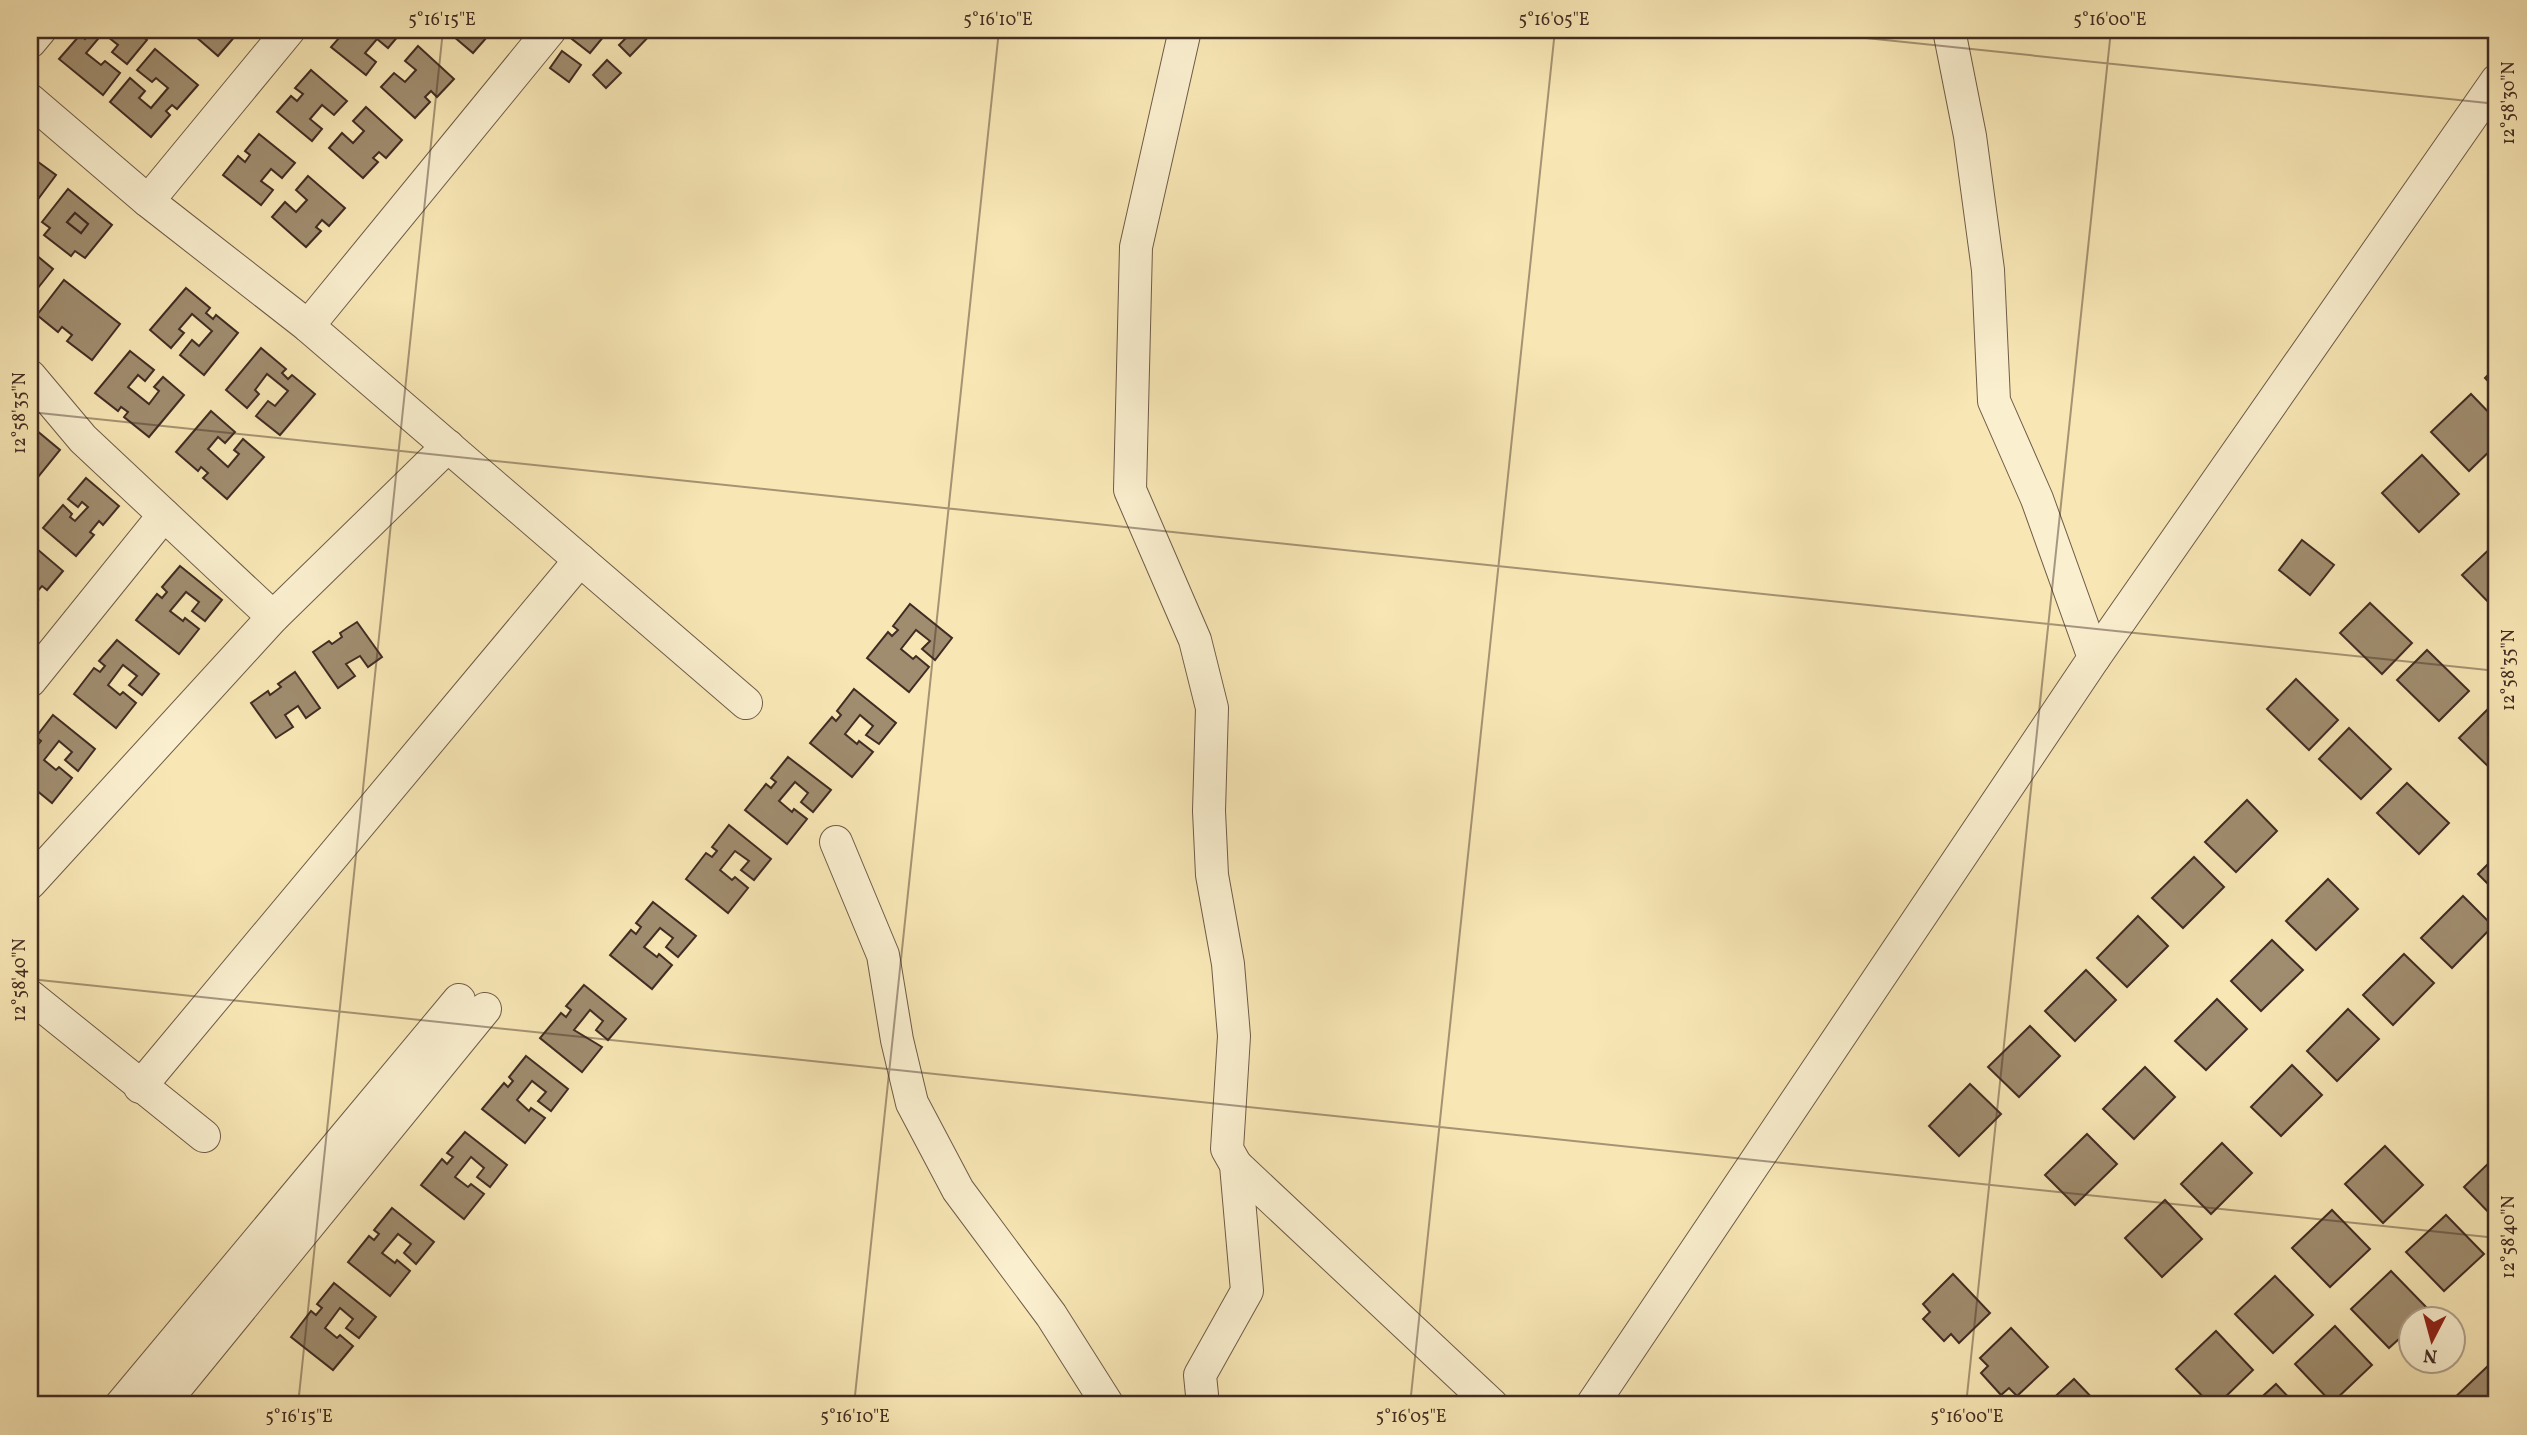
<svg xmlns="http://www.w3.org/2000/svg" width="2527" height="1435" viewBox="0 0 2527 1435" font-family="Vollkorn,serif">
  <rect width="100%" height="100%" fill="#f8e7b5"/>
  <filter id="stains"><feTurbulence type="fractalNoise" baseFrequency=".00286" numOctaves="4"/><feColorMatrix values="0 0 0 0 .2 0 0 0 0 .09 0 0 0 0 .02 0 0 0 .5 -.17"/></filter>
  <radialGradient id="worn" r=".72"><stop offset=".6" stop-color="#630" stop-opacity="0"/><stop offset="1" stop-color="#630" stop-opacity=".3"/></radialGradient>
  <!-- building -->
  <g fill="#a08d6f" stroke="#412c23" stroke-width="2" fill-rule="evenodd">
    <polygon points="87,30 134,30 147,40 127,64 112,52 118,45 103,33 86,53 101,65 105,61 120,73 103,95 59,59 80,35 85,39 90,32"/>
    <polygon points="188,30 234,30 237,34 218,56"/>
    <polygon points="346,30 350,32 393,30 399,35 388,48 377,39 365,53 376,62 366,75 331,47"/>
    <polygon points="446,30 485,30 482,32 487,37 473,53"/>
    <polygon points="580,30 597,30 604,36 590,53 572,39"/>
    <polygon points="622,30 653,30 654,31 630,56 619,45 628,36"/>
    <polygon points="418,46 454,79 437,97 431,91 425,97 430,102 415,118 381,87 394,73 405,82 416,70 405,61"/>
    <polygon points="155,49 198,85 177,109 172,105 166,111 170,115 151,137 110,102 130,78 145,91 139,98 151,108 168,88 156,78 152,82 137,70"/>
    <polygon points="562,51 581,65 569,82 550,68"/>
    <polygon points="607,60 621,73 606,88 593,75"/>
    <polygon points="311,70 347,101 334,115 322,105 310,119 322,129 312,141 277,112 291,96 297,101 303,94 295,88"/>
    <polygon points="366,107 402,140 386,158 379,152 373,158 378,162 363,178 329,148 342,133 353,143 364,131 353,121"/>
    <polygon points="259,134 295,163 282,178 271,169 261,181 273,190 261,205 223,175 238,156 245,162 250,155 245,151"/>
    <polygon points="30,156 56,175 30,210 30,182 33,178 30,175"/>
    <polygon points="308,176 345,208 329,226 322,220 316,227 321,231 306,247 272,217 285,202 296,212 307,200 296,190"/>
    <path d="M68,189l44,36 -27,33 -10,-7 -4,5 -27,-21 6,-7 -8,-6zM75,213l13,11 -7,9 -14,-11z"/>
    <polygon points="75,213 88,224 81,233 67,222"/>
    <polygon points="30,250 53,269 30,298"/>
    <polygon points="64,280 120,324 92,360 67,341 72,335 62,327 58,332 37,315"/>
    <polygon points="186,288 210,308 206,313 213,319 216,315 238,333 204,375 180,355 192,340 199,346 212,331 192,314 179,329 184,333 171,348 150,330"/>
    <polygon points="261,348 286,369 282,373 288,379 292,375 315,394 280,435 256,416 268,401 275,406 288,391 267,374 255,390 259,394 247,408 226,390"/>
    <polygon points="130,351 154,370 145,381 138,375 128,387 149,404 159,391 154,387 163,377 184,395 149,437 124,417 128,412 121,407 118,411 95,393"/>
    <polygon points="2497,366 2497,390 2485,378"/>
    <polygon points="2471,394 2497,421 2497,444 2469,471 2431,432"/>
    <polygon points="211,411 235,432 225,443 218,437 208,449 228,467 239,454 234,450 243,439 264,457 227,499 203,478 208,473 201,467 198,471 176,452"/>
    <polygon points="30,425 60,450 30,487"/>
    <polygon points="2422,455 2459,494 2419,532 2382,493"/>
    <polygon points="86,478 119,506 103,525 99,521 90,532 94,535 76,556 43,528 63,505 72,514 70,517 75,521 88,507 82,502 78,507 68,499"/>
    <polygon points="2302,540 2334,565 2310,595 2279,570"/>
    <polygon points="2497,542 2497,611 2462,575"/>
    <polygon points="30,543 63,571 47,590 42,586 33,596 38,600 30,609"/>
    <polygon points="180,566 222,600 205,621 192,611 199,602 186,592 170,611 183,621 185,618 199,629 179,654 136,620 157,594 162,598 167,592 162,587"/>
    <polygon points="2370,603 2412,643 2382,674 2340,633"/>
    <polygon points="910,604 952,638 935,660 922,649 930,641 916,630 901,649 913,659 916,656 929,667 909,692 867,658 888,632 892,636 898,630 893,626"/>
    <polygon points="357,622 382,657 368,667 360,656 346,664 355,676 338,688 313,652 329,641 332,644 342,637 340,633"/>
    <polygon points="117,640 159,674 142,695 129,685 137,676 123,665 108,685 120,695 123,692 136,703 116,728 74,694 94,668 100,672 105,666 99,661"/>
    <polygon points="2427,650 2469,691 2439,721 2397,680"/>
    <polygon points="295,672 320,708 306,718 298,706 285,715 293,727 276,738 251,703 268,691 270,695 281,687 278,684"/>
    <polygon points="2296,679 2338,720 2309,750 2267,709"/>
    <polygon points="854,689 896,723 879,744 866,735 873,726 860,715 845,734 857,744 859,741 873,752 852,777 810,743 832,717 836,721 841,715 837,711"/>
    <polygon points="2489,708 2497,716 2497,775 2459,738"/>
    <polygon points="53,715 95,749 78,771 65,760 72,752 59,741 44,760 56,770 59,767 72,778 52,803 30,785 30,744 36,747 41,741 36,737"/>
    <polygon points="2349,728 2391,769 2361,799 2319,759"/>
    <polygon points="788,757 831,790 813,812 801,802 808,793 795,782 779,801 792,812 794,809 807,819 787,844 745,810 766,784 771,788 776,782 771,778"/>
    <polygon points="2407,783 2449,823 2419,854 2377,813"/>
    <polygon points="2247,800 2277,831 2236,872 2205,842"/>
    <polygon points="729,825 771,859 754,880 741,870 749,861 735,851 720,870 732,880 735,877 748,888 728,913 686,879 706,853 712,857 717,851 712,847"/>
    <polygon points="2497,855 2497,893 2478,874"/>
    <polygon points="2194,857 2224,887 2183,928 2152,898"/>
    <polygon points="2328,879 2358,909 2316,950 2286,921"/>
    <polygon points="2463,896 2493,926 2452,968 2421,938"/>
    <polygon points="653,902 696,936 678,957 666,947 673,938 660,928 644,947 657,957 659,954 672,965 652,989 610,955 631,930 636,934 641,927 636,923"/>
    <polygon points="2138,916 2168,946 2127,987 2097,958"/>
    <polygon points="2272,940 2303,970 2261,1011 2231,981"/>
    <polygon points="2404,954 2434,983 2393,1025 2363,995"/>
    <polygon points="2086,970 2116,1000 2075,1041 2045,1011"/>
    <polygon points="584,985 626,1019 608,1040 596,1030 603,1021 590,1010 574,1030 602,1047 582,1072 540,1038 561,1013 566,1017 571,1010 566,1006"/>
    <polygon points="2217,999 2247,1029 2206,1070 2175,1041"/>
    <polygon points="2348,1009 2379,1039 2337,1081 2307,1051"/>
    <polygon points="2030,1026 2060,1056 2019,1097 1988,1067"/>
    <polygon points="526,1056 568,1089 551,1111 538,1101 546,1092 532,1081 517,1100 529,1111 531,1108 545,1118 525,1143 482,1109 504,1083 508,1087 513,1081 509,1077"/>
    <polygon points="2292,1065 2322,1095 2281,1136 2251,1107"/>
    <polygon points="2145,1067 2175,1097 2134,1139 2103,1109"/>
    <polygon points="1970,1084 2001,1114 1959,1156 1929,1126"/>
    <polygon points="465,1132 507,1165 490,1187 477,1177 484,1168 471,1157 455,1177 468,1187 471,1184 484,1194 464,1219 421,1185 442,1159 447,1164 453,1157 447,1153"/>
    <polygon points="2087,1134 2117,1164 2075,1205 2045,1175"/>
    <polygon points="2222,1143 2252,1173 2211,1214 2181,1184"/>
    <polygon points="2385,1146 2423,1185 2383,1223 2345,1184"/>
    <polygon points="2497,1155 2497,1221 2464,1187"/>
    <polygon points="2165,1200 2202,1239 2162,1277 2125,1238"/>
    <polygon points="392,1208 434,1242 416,1264 404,1253 411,1244 398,1234 382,1253 395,1263 397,1260 410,1271 390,1296 348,1262 369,1236 374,1240 379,1234 374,1230"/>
    <polygon points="2332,1210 2370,1249 2330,1287 2292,1248"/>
    <polygon points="2446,1215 2484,1254 2444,1291 2406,1252"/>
    <polygon points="2391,1271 2429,1310 2419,1320 2412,1320 2412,1327 2389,1348 2351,1309"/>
    <polygon points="1953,1274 1990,1313 1959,1343 1951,1334 1944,1341 1923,1319 1930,1312 1923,1304"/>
    <polygon points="2275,1276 2313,1315 2273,1353 2235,1314"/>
    <polygon points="334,1283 376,1317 359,1338 346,1328 353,1319 340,1308 325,1328 337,1338 340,1335 353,1346 333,1370 291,1337 311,1311 316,1315 322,1308 317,1304"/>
    <polygon points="2335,1326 2372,1365 2332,1403 2295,1364"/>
    <polygon points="2011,1328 2048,1367 2017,1396 2009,1388 2001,1395 1981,1373 1988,1366 1980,1358"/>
    <polygon points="2216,1331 2253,1370 2217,1405 2211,1405 2176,1369"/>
    <polygon points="2489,1365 2497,1373 2497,1405 2451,1405 2449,1403"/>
    <polygon points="2074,1379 2099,1405 2046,1405"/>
    <polygon points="2276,1384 2296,1405 2253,1405"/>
  </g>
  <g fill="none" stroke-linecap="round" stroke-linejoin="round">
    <!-- minor casing -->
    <g stroke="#6f5b48" stroke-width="34">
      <g id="minor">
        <polyline points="1185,30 1136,247 1130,490 1195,640 1212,708 1209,811 1212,875 1228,964 1234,1036 1227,1149 1236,1165 1247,1291 1200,1375 1203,1405"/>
        <polyline points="1949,30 1970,136 1988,270 1994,401 2037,499 2094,658"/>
        <polyline points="30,42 40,30"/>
        <polyline points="30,100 148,201 308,326 746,703"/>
        <polyline points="148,201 289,30"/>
        <polyline points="308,326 550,30"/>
        <polyline points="30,376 83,439 273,617"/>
        <polyline points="30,681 164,515"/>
        <polyline points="836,842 883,955 897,1040 912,1103 958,1190 1051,1315 1108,1405"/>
        <polyline points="30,883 273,617 448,446"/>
        <polyline points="30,996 204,1136"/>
        <polyline points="140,1087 580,560"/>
        <polyline points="1236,1165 1492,1405"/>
        <polyline points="121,1405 459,1000"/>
        <polyline points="162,1405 485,1009"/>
        <polyline points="1592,1405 2094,658 2497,80"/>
      </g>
    </g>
    <!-- minor -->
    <use href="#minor" stroke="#faefcf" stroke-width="32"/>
  </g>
  <!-- ticks -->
  <path fill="none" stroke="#412c23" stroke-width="2" stroke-opacity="0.45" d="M1789,30l708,74M30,412l2467,259M30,979l2467,259M298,1405l145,-1375M854,1405l145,-1375M1410,1405l145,-1375M1966,1405l145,-1375"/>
  <!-- margin -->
  <rect width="2527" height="1435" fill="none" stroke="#f8e7b5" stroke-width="77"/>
  <!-- north arrow -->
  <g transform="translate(2432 1340) rotate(186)"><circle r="33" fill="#faefcf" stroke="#b0a18a" stroke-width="2"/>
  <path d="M0-5L12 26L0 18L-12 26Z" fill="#8f2418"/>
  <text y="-10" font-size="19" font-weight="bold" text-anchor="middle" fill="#412c23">N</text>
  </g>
  <rect x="38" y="38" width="2450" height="1358" fill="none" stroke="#412c23" stroke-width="2.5"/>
  <g font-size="18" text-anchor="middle" fill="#412c23">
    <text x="442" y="25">5°16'15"E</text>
    <text x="998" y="25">5°16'10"E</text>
    <text x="1554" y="25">5°16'05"E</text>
    <text x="2110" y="25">5°16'00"E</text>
    <text transform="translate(2508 103) rotate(-90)" y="6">12°58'30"N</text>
    <text transform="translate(19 413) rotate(-90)" y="6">12°58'35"N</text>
    <text transform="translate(2508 670) rotate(-90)" y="6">12°58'35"N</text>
    <text transform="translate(19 980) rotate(-90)" y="6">12°58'40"N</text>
    <text transform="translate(2508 1237) rotate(-90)" y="6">12°58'40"N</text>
    <text x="299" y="1422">5°16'15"E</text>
    <text x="855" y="1422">5°16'10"E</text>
    <text x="1411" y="1422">5°16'05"E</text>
    <text x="1967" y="1422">5°16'00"E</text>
  </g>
  <rect width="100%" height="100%" filter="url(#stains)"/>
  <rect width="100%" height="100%" fill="url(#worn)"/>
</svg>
